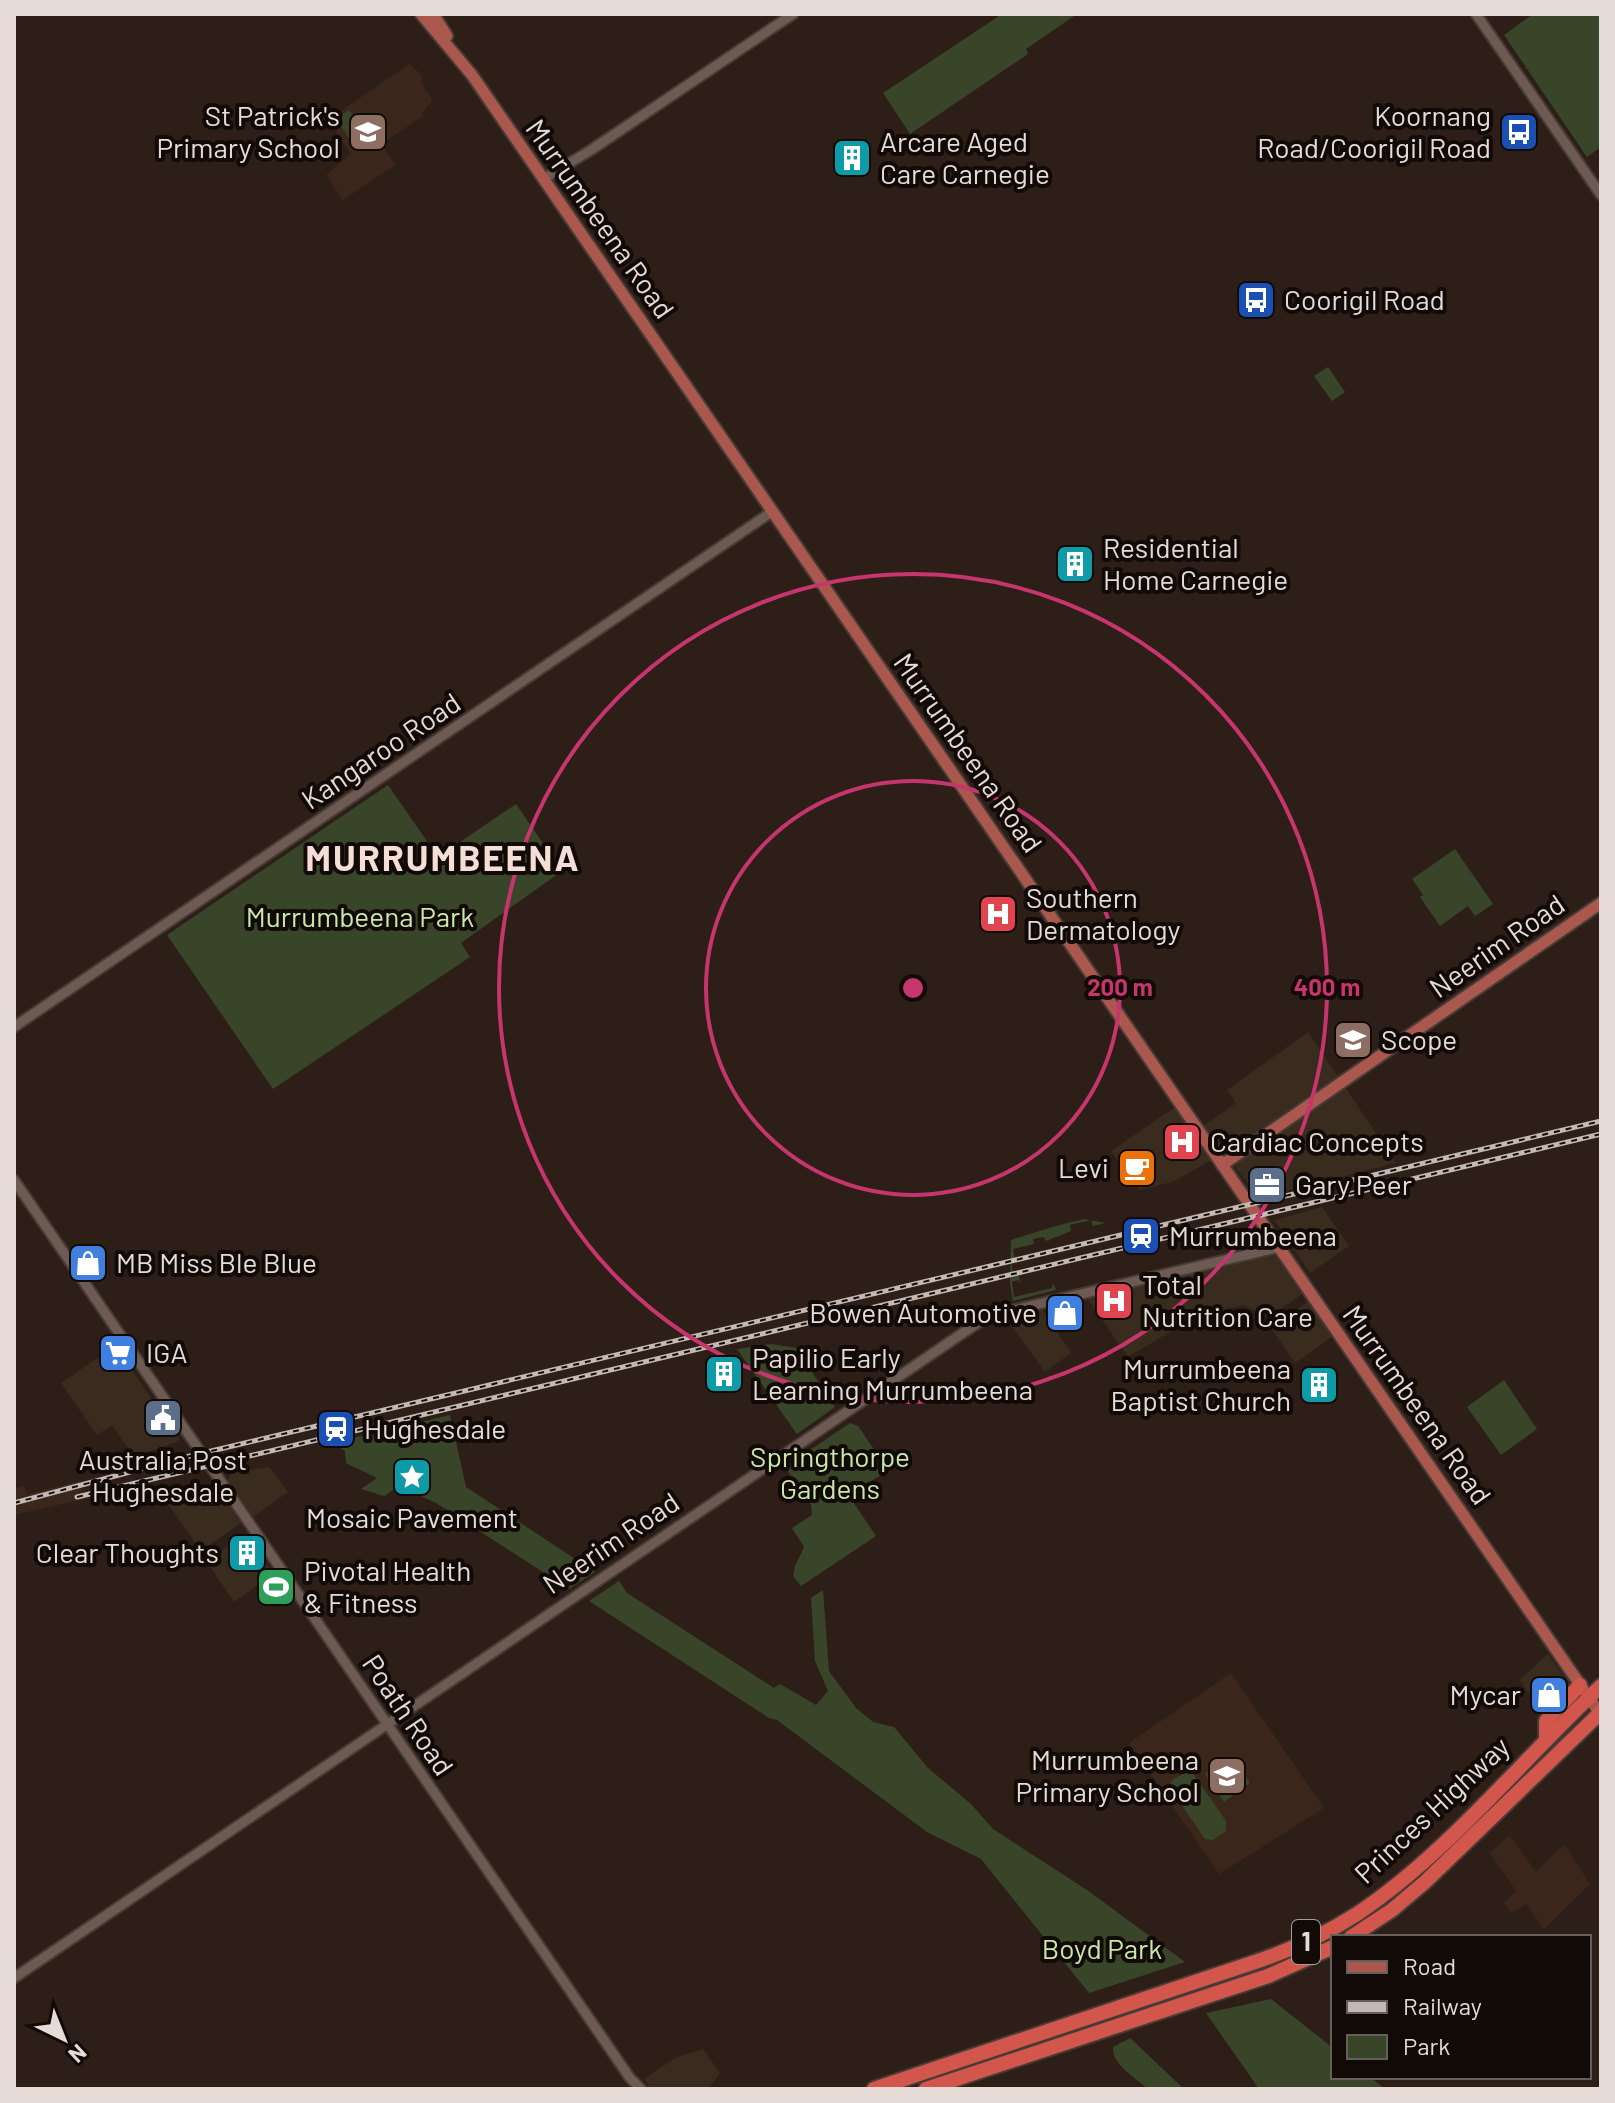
<svg xmlns="http://www.w3.org/2000/svg" width="1615" height="2103" viewBox="0 0 1615 2103" font-family="Barlow,sans-serif">
  <rect width="100%" height="100%" fill="#2d1f17"/>
  <!-- commercial -->
  <g fill="#392b1e">
    <polygon points="1308,1032 1396,1163 1258,1198 1225,1153 1172,1182 1140,1190 1111,1151 1184,1101 1203,1126 1236,1103 1227,1090"/>
    <polygon points="1322,1207 1349,1246 1310,1273 1274,1220"/>
    <polygon points="1278,1251 1305,1292 1269,1317 1243,1305 1204,1316 1170,1332 1128,1357 1087,1298 1042,1309 1071,1353 1045,1372 1004,1315"/>
    <polygon points="1309,1301 1333,1336 1295,1363 1271,1328"/>
    <polygon points="115,1346 180,1440 159,1449 133,1455 112,1425 97,1435 61,1383"/>
    <polygon points="269,1467 288,1492 253,1517 228,1480 231,1473"/>
    <polygon points="206,1484 213,1486 221,1493 241,1523 201,1551 163,1497"/>
    <polygon points="247,1533 274,1574 234,1602 206,1561"/>
    <polygon points="1548,1654 1570,1686 1542,1713 1520,1680"/>
    <polygon points="703,2049 720,2073 708,2089 650,2089 644,2079 675,2058"/>
  </g>
  <!-- built -->
  <g fill="#3b261b">
    <polygon points="409,64 421,74 422,84 432,99 431,102 422,113 423,116 381,144 395,165 343,200 326,175 351,154 328,120"/>
    <polygon points="80,1481 84,1499 14,1515 14,1489 24,1486 27,1494"/>
    <polygon points="1231,1673 1324,1808 1219,1874 1129,1743"/>
    <polygon points="1509,1835 1536,1872 1564,1844 1590,1884 1544,1929 1526,1904 1512,1913 1504,1903 1516,1891 1490,1853"/>
  </g>
  <!-- green -->
  <g fill="#384529">
    <polygon points="1002,14 1077,14 1026,49 1028,54 910,134 883,93"/>
    <polygon points="1533,14 1601,14 1601,147 1587,157 1504,35"/>
    <polygon points="349,110 366,135 353,144 336,119"/>
    <polygon points="1328,367 1345,392 1332,401 1314,376"/>
    <polygon points="388,785 438,857 516,804 562,871 461,943 470,957 273,1089 167,935"/>
    <polygon points="1455,849 1493,904 1475,916 1468,906 1440,926 1420,897 1423,895 1412,879"/>
    <path d="M1084,1219l22,4 -13,3 -2,-6 -21,5 1,6 -25,10 -2,-4 -11,2 1,5 -21,5 2,12 -4,1 2,11h5l3,11 -3,-4 -6,2 2,15 38,-9 1,-5 3,7 -43,11 -3,-17 1,-44c25,-8 47,-15 73,-21z"/>
    <polygon points="771,1344 796,1348 835,1407 797,1434 737,1349"/>
    <polygon points="1504,1380 1537,1429 1501,1455 1467,1407"/>
    <polygon points="450,1415 466,1487 595,1572 569,1589 436,1503 399,1486 384,1496 361,1489 377,1478 346,1463 345,1451 331,1443"/>
    <polygon points="850,1423 858,1426 888,1470 849,1496 876,1536 801,1586 793,1576 795,1566 804,1547 792,1528 812,1515 811,1505 785,1467"/>
    <polygon points="619,1581 627,1593 774,1688 780,1684 816,1705 828,1691 815,1661 811,1598 823,1590 829,1671 856,1708 873,1722 894,1727 928,1768 971,1804 993,1829 1087,1890 1185,1962 1089,1993 981,1859 927,1832 777,1720 769,1718 589,1601"/>
    <polygon points="1231,1756 1240,1769 1214,1787 1205,1774"/>
    <polygon points="1241,1770 1250,1783 1224,1802 1215,1789"/>
    <polygon points="1187,1771 1194,1775 1226,1821 1226,1831 1213,1840 1205,1839 1171,1790 1171,1781"/>
    <polygon points="1271,1999 1333,2048 1333,2077 1370,2077 1385,2089 1259,2089 1206,2013"/>
    <path d="M1130,2038l54,51h-36c-12,-11 -37,-25 -35,-42z"/>
  </g>
  <g fill="none" stroke-linecap="round" stroke-linejoin="round">
    <!-- minor casing -->
    <g stroke="#473b36" stroke-width="13">
      <g id="minor">
        <polyline points="1476,14 1601,195"/>
        <polyline points="543,179 591,150 793,14"/>
        <polyline points="14,1027 773,511"/>
        <polyline points="14,1180 630,2078 641,2089"/>
        <polyline points="1251,1254 1266,1227"/>
        <polyline points="14,1978 979,1322 996,1314 1280,1247"/>
      </g>
    </g>
    <!-- major casing -->
    <g stroke="#473b36" stroke-width="15">
      <g id="major">
        <polyline points="421,14 472,75 1601,1715"/>
        <polyline points="433,14 447,36"/>
        <polyline points="1222,1165 1601,903"/>
      </g>
    </g>
    <!-- highway casing -->
    <g stroke="#473b36" stroke-width="18">
      <g id="highway">
        <polyline points="1546,1738 1546,1721 1580,1685"/>
        <polyline points="1351,1937 1392,1910 1425,1882 1601,1712"/>
        <path d="M874,2089l384,-128c35,-12 68,-27 99,-47 89,-59 165,-154 244,-228"/>
        <polyline points="926,2089 1268,1976 1333,1947"/>
      </g>
    </g>
    <!-- minor -->
    <use href="#minor" stroke="#6d5b53" stroke-width="9"/>
    <!-- major -->
    <use href="#major" stroke="#aa584e" stroke-width="11"/>
    <!-- highway -->
    <use href="#highway" stroke="#d2564b" stroke-width="14"/>
    <!-- rail casing -->
    <g stroke="#c4b8b3" stroke-width="5">
      <g id="rail">
        <polyline points="77,1497 1601,1134"/>
        <polyline points="14,1503 186,1457 1601,1121"/>
      </g>
    </g>
    <!-- rail -->
    <use href="#rail" stroke="#110a07" stroke-width="2" stroke-dasharray="6" stroke-linecap="butt"/>
  </g>
  <!-- distance rings -->
  <g fill="none" stroke="#c7356d" stroke-width="4">
    <circle cx="913" cy="988" r="207"/>
    <circle cx="913" cy="988" r="414"/>
  </g>
  <!-- icons -->
  <defs>
    <g id="school-square" transform="scale(2)"><rect x="-9" y="-9" width="18" height="18" rx="4" fill="#8d6e63" stroke="#110a07"/><path d="M0-5L7-2L0 1L-7-2ZM-4 1L0 2.5L4 1V4Q0 6-4 4Z" fill="#fff"/></g>
    <g id="bus-square" transform="scale(2)"><rect x="-9" y="-9" width="18" height="18" rx="4" fill="#1a4fb4" stroke="#110a07"/><path d="M-5-6H5V4H4V6H2V4H-2V6H-4V4H-5ZM-3.5-4V0h7V-4ZM-3.5 1.2v1.5H-2V1.2ZM2 1.2v1.5H3.5V1.2Z" fill="#fff"/></g>
    <g id="building-square" transform="scale(2)"><rect x="-9" y="-9" width="18" height="18" rx="4" fill="#0f9aa8" stroke="#110a07"/><path d="M-4-6H4V6H1V3H-1V6H-4ZM-2.5-4.3h1.7v1.8h-1.7ZM.8-4.3h1.7v1.8H.8ZM-2.5-1h1.7V.8h-1.7ZM.8-1h1.7V.8H.8Z" fill="#fff"/></g>
    <g id="hospital-square" transform="scale(2)"><rect x="-9" y="-9" width="18" height="18" rx="4" fill="#e0444e" stroke="#110a07"/><path d="M-5-5h3v3.5h4V-5h3V5h-3V1.5h-4V5h-3Z" fill="#fff"/></g>
    <g id="university-square" transform="scale(2)"><rect x="-9" y="-9" width="18" height="18" rx="4" fill="#8d6e63" stroke="#110a07"/><path d="M0-5L7-2L0 1L-7-2ZM-4 1L0 2.5L4 1V4Q0 6-4 4Z" fill="#fff"/></g>
    <g id="cafe-square" transform="scale(2)"><rect x="-9" y="-9" width="18" height="18" rx="4" fill="#e8710a" stroke="#110a07"/><path d="M-5.5-4.5H6V0H3Q3 3.5 0 3.5H-2.5Q-5.5 3.5-5.5 0ZM3-3.2v2h1.7v-2ZM-6 4.5H4V6H-6Z" fill="#fff"/></g>
    <g id="office-square" transform="scale(2)"><rect x="-9" y="-9" width="18" height="18" rx="4" fill="#5c6f8a" stroke="#110a07"/><path d="M-6-3h4V-5.5h4V-3h4V5H-6ZM-1-4.5V-3h2v-1.5ZM-6 0V1H6V0Z" fill="#fff"/></g>
    <g id="station-square" transform="scale(2)"><rect x="-9" y="-9" width="18" height="18" rx="4" fill="#1a4fb4" stroke="#110a07"/><path d="M-3-6H3Q5-6 5-4V2Q5 4 3 4L4.5 6H3L1.5 4h-3L-3 6H-4.5L-3 4Q-5 4-5 2V-4Q-5-6-3-6ZM-3.5-4v3h7v-3ZM-3.5 1v1.5H-2V1ZM2 1v1.5H3.5V1Z" fill="#fff"/></g>
    <g id="shop-square" transform="scale(2)"><rect x="-9" y="-9" width="18" height="18" rx="4" fill="#3f7fe0" stroke="#110a07"/><path d="M-5-2.5h2.3a2.7 3.5 0 0 1 5.4 0H5L5.5 6h-11ZM-1.5-2.5h3a1.5 2.3 0 0 0-3 0Z" fill="#fff"/></g>
    <g id="supermarket-square" transform="scale(2)"><rect x="-9" y="-9" width="18" height="18" rx="4" fill="#3f7fe0" stroke="#110a07"/><path d="M-6-5.5h2.5l.6 2H6L4.5 2H-2.5L-4.4-4H-6ZM-1.5 3.2a1.3 1.3 0 1 0 .1 0ZM3 3.2a1.3 1.3 0 1 0 .1 0Z" fill="#fff"/></g>
    <g id="civic-square" transform="scale(2)"><rect x="-9" y="-9" width="18" height="18" rx="4" fill="#5c6f8a" stroke="#110a07"/><path d="M-.6-6.5H3V-4.5H.6V-3L4-1V1h2V6H-6V1h2V-1L-.6-3ZM-1.2 2.5V6h2.4V2.5Z" fill="#fff"/></g>
    <g id="sight-square" transform="scale(2)"><rect x="-9" y="-9" width="18" height="18" rx="4" fill="#0f9aa8" stroke="#110a07"/><path d="M0-6L1.8-2.2L6-1.7L2.9 1.2L3.7 5.4L0 3.3L-3.7 5.4L-2.9 1.2L-6-1.7L-1.8-2.2Z" fill="#fff"/></g>
    <g id="stadium-square" transform="scale(2)"><rect x="-9" y="-9" width="18" height="18" rx="4" fill="#2e9e5b" stroke="#110a07"/><path d="M0-5a6.5 5 0 1 0 0 10a6.5 5 0 1 0 0-10ZM-3.5-1.8h7v3.6h-7Z" fill="#fff"/></g>
  </defs>
  <g fill-rule="evenodd">
    <use href="#school-square" x="368" y="132"/>
    <use href="#bus-square" x="1519" y="132"/>
    <use href="#building-square" x="852" y="158"/>
    <use href="#bus-square" x="1256" y="300"/>
    <use href="#building-square" x="1075" y="564"/>
    <use href="#hospital-square" x="998" y="914"/>
    <use href="#university-square" x="1353" y="1040"/>
    <use href="#hospital-square" x="1182" y="1142"/>
    <use href="#cafe-square" x="1137" y="1168"/>
    <use href="#office-square" x="1267" y="1185"/>
    <use href="#station-square" x="1141" y="1236"/>
    <use href="#shop-square" x="88" y="1263"/>
    <use href="#hospital-square" x="1114" y="1301"/>
    <use href="#shop-square" x="1065" y="1313"/>
    <use href="#supermarket-square" x="118" y="1353"/>
    <use href="#building-square" x="724" y="1374"/>
    <use href="#building-square" x="1319" y="1385"/>
    <use href="#civic-square" x="163" y="1418"/>
    <use href="#station-square" x="336" y="1429"/>
    <use href="#sight-square" x="412" y="1477"/>
    <use href="#building-square" x="247" y="1553"/>
    <use href="#stadium-square" x="276" y="1587"/>
    <use href="#shop-square" x="1549" y="1695"/>
    <use href="#school-square" x="1227" y="1776"/>
  </g>
  <g text-anchor="middle" stroke-width="8" stroke-linejoin="round" paint-order="stroke">
    <!-- shield labels -->
    <rect fill="#110a07" stroke="#a69c98" stroke-width="2" x="1292" y="1920" width="28" height="44" rx="6"/>
    <g font-size="26" font-weight="bold" fill="#e6dbd6">
      <text x="1306" y="1951">1</text>
    </g>
    <!-- poi labels -->
    <g font-size="28" fill="#e6dbd6" stroke="#110a07" text-anchor="start">
      <text x="340" y="126" text-anchor="end">St Patrick's<tspan x="340" dy="32">Primary School</tspan></text>
      <text x="1491" y="126" text-anchor="end">Koornang<tspan x="1491" dy="32">Road/Coorigil Road</tspan></text>
      <text x="880" y="152">Arcare Aged<tspan x="880" dy="32">Care Carnegie</tspan></text>
      <text x="1284" y="310">Coorigil Road</text>
      <text x="1103" y="558">Residential<tspan x="1103" dy="32">Home Carnegie</tspan></text>
      <text x="1026" y="908">Southern<tspan x="1026" dy="32">Dermatology</tspan></text>
      <text x="1381" y="1050">Scope</text>
      <text x="1210" y="1152">Cardiac Concepts</text>
      <text x="1109" y="1178" text-anchor="end">Levi</text>
      <text x="1295" y="1195">Gary Peer</text>
      <text x="1169" y="1246">Murrumbeena</text>
      <text x="116" y="1273">MB Miss Ble Blue</text>
      <text x="1142" y="1295">Total<tspan x="1142" dy="32">Nutrition Care</tspan></text>
      <text x="1037" y="1323" text-anchor="end">Bowen Automotive</text>
      <text x="146" y="1363">IGA</text>
      <text x="752" y="1368">Papilio Early<tspan x="752" dy="32">Learning Murrumbeena</tspan></text>
      <text x="1291" y="1379" text-anchor="end">Murrumbeena<tspan x="1291" dy="32">Baptist Church</tspan></text>
      <text x="364" y="1439">Hughesdale</text>
      <text x="163" y="1470" text-anchor="middle">Australia Post<tspan x="163" dy="32">Hughesdale</tspan></text>
      <text x="412" y="1528" text-anchor="middle">Mosaic Pavement</text>
      <text x="219" y="1563" text-anchor="end">Clear Thoughts</text>
      <text x="304" y="1581">Pivotal Health<tspan x="304" dy="32">&amp; Fitness</tspan></text>
      <text x="1521" y="1705" text-anchor="end">Mycar</text>
      <text x="1199" y="1770" text-anchor="end">Murrumbeena<tspan x="1199" dy="32">Primary School</tspan></text>
    </g>
    <!-- street labels -->
    <g font-size="28" fill="#e6dbd6" stroke="#110a07">
      <text transform="translate(600 219) rotate(55)" y="10">Murrumbeena Road</text>
      <text transform="translate(381 751) rotate(-34)" y="10">Kangaroo Road</text>
      <text transform="translate(968 753) rotate(55)" y="10">Murrumbeena Road</text>
      <text transform="translate(1497 946) rotate(-35)" y="10">Neerim Road</text>
      <text transform="translate(1417 1405) rotate(55)" y="10">Murrumbeena Road</text>
      <text transform="translate(611 1543) rotate(-34)" y="10">Neerim Road</text>
      <text transform="translate(408 1715) rotate(56)" y="10">Poath Road</text>
      <text transform="translate(1432 1810) rotate(-43)" y="10">Princes Highway</text>
    </g>
    <!-- park labels -->
    <g font-size="28" fill="#cbe8ab" stroke="#110a07">
      <text x="360" y="927">Murrumbeena Park</text>
      <text x="830" y="1467">Springthorpe<tspan x="830" dy="32">Gardens</tspan></text>
      <text x="1102" y="1959">Boyd Park</text>
    </g>
    <!-- district labels -->
    <g font-size="36" font-weight="bold" letter-spacing="2" fill="#f4ded5" stroke="#110a07">
      <text x="443" y="871">MURRUMBEENA</text>
    </g>
  </g>
  <circle cx="913" cy="988" r="12" fill="#c7356d" stroke="#110a07" stroke-width="4"/>
  <g font-size="24" text-anchor="middle" font-weight="bold" fill="#c7356d" stroke="#110a07" stroke-width="8" stroke-linejoin="round" paint-order="stroke">
    <text x="1120" y="996">200 m</text>
    <text x="1327" y="996">400 m</text>
  </g>
  <!-- border -->
  <rect width="1615" height="2103" fill="none" stroke="#e6dbd6" stroke-width="32"/>
  <!-- legend -->
  <rect x="1331" y="1935" width="260" height="144" fill="#110a07" stroke="#665e5a" stroke-width="2"/>
  <rect x="1347" y="1961" width="40" height="12" fill="#aa584e" stroke="#665e5a" stroke-width="2"/>
  <text x="1403" y="1975" font-size="24" fill="#e6dbd6">Road</text>
  <rect x="1347" y="2001" width="40" height="12" fill="#c4b8b3" stroke="#665e5a" stroke-width="2"/>
  <text x="1403" y="2015" font-size="24" fill="#e6dbd6">Railway</text>
  <rect x="1347" y="2035" width="40" height="24" fill="#384529" stroke="#665e5a" stroke-width="2"/>
  <text x="1403" y="2055" font-size="24" fill="#e6dbd6">Park</text>
  <!-- north arrow -->
  <g transform="translate(64 2039) rotate(137)" stroke="#110a07" stroke-width="6" paint-order="stroke">
  <path d="M0-6L14 30L0 20L-14 30Z" fill="#e6dbd6"/>
  <text y="-12" font-size="22" font-weight="bold" text-anchor="middle" fill="#e6dbd6">N</text>
  </g>
</svg>
